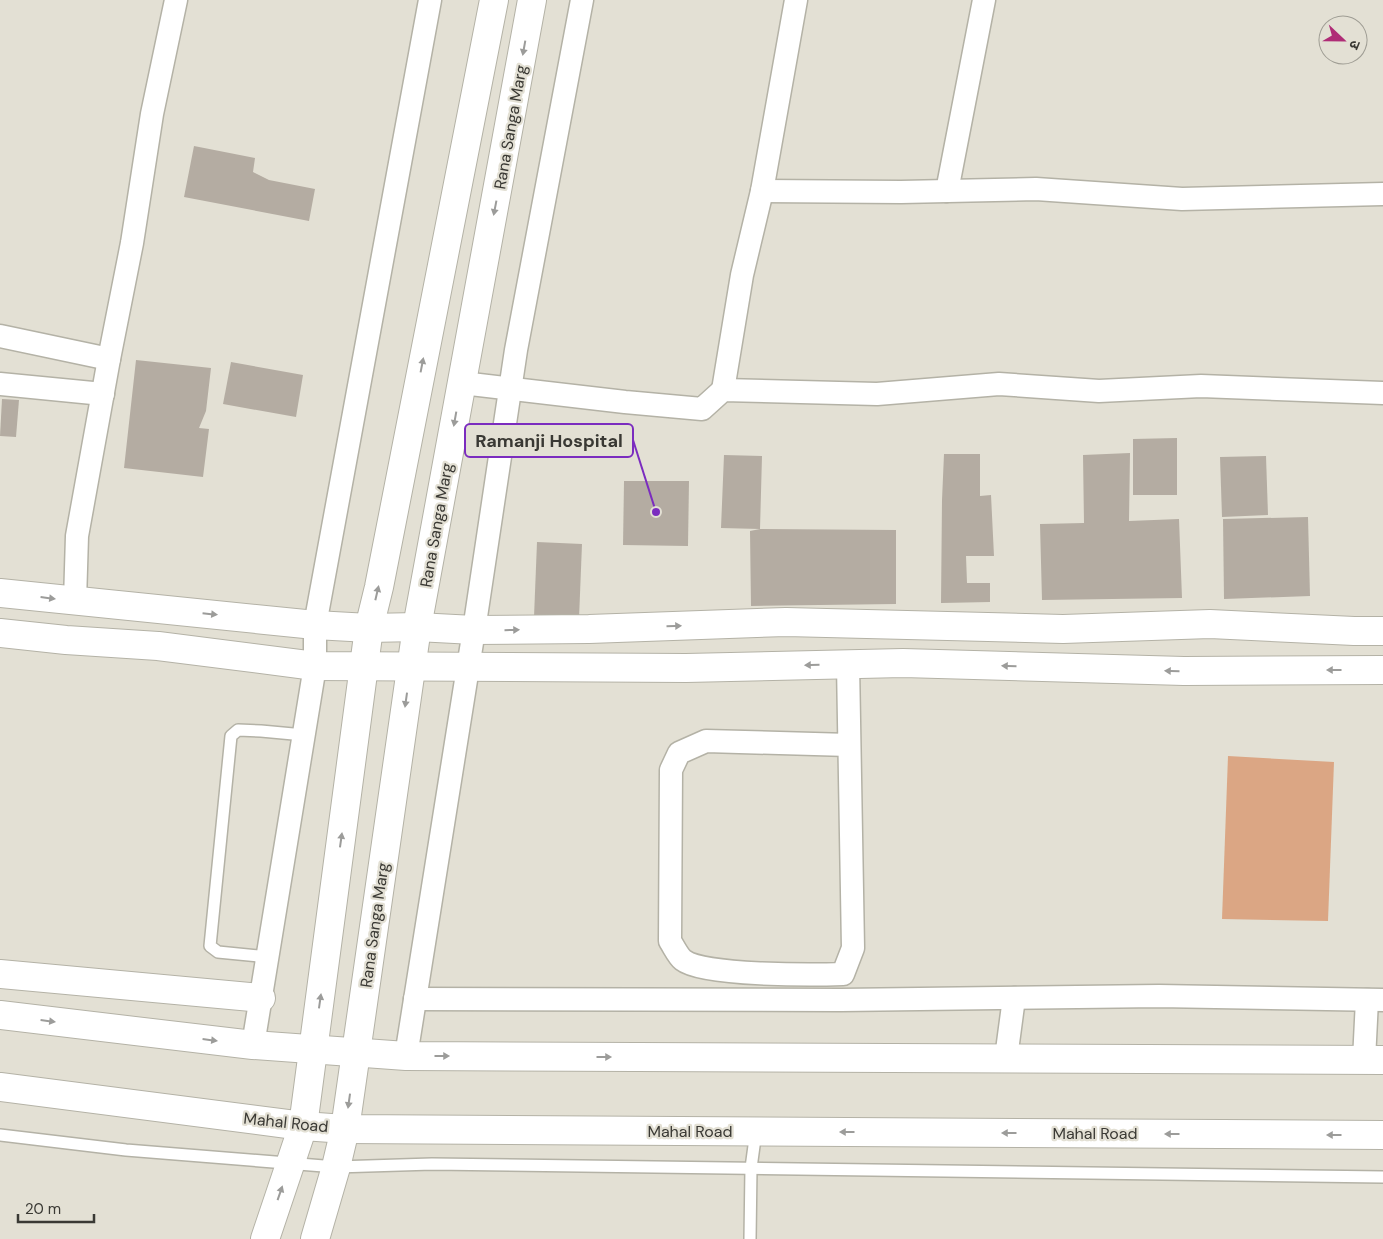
<svg xmlns="http://www.w3.org/2000/svg" width="1383" height="1239" viewBox="0 0 1383 1239" font-family="'DM Sans','Noto Sans Devanagari',sans-serif">
  <rect width="100%" height="100%" fill="#e3e0d4"/>
  <!-- green -->
  <polygon fill="#dba684" points="1228,756 1334,762 1328,921 1222,919"/>
  <!-- building -->
  <g fill="#b4aca2">
    <polygon points="194,146 255,158 253,172 269,180 315,189 309,221 184,197"/>
    <polygon points="136,360 211,368 206,411 199,428 209,429 203,477 124,468"/>
    <polygon points="231,362 303,375 296,417 223,404"/>
    <polygon points="2,399 19,400 16,437 0,436"/>
    <polygon points="1177,438 1177,495 1133,495 1133,439"/>
    <polygon points="1130,453 1129,521 1179,519 1182,598 1042,600 1040,524 1084,523 1083,455"/>
    <polygon points="944,454 980,454 980,496 991,495 994,556 966,556 967,583 990,583 990,602 941,603 942,500"/>
    <polygon points="724,455 762,456 760,529 896,530 896,604 751,606 750,531 760,529 721,528"/>
    <polygon points="1266,456 1268,515 1222,517 1220,457"/>
    <polygon points="624,481 689,481 688,546 623,545"/>
    <polygon points="1308,517 1310,596 1224,599 1223,519"/>
    <polygon points="537,542 582,544 579,619 534,617"/>
  </g>
  <g fill="none" stroke-linecap="round" stroke-linejoin="round">
    <!-- lane casing -->
    <g stroke="#b4b2a6" stroke-width="14">
      <g id="lane">
        <polyline points="268,957 218,952 210,946 231,736 238,730 261,731 304,735"/>
        <polyline points="0,1135 126,1150 336,1167 432,1164 1383,1177"/>
        <polyline points="750,1239 751,1168 756,1131"/>
      </g>
    </g>
    <!-- street casing -->
    <g stroke="#b4b2a6" stroke-width="25">
      <g id="street">
        <polyline points="762,191 901,192 1036,189 1182,199 1383,194"/>
        <polyline points="947,191 984,0"/>
        <polyline points="0,336 109,359"/>
        <polyline points="462,383 625,402 702,409 723,390 877,394 999,384 1099,391 1201,386 1383,393"/>
        <polyline points="0,384 103,394"/>
        <polyline points="723,390 742,275 762,191 796,0"/>
        <polyline points="75,601 77,536 109,359 132,243 152,114 176,0"/>
        <path d="M848,664l5,284 -10,26c-28,1 -140,2 -160,-14 -5,-4 -9,-13 -13,-19l1,-171 8,-17 27,-12 143,4"/>
        <polyline points="415,999 841,1000 1159,996 1383,1000"/>
        <polyline points="253,1045 315,666 315,625 430,0"/>
        <polyline points="406,1056 474,630 516,350 582,0"/>
        <polyline points="1006,1058 1014,998"/>
        <polyline points="1364,1060 1367,1000"/>
      </g>
    </g>
    <!-- secondary casing -->
    <g stroke="#b4b2a6" stroke-width="30">
      <g id="secondary">
        <polyline points="0,593 315,625 369,628 417,627 474,630 589,629 786,622 1063,629 1210,624 1354,631 1383,631"/>
        <polyline points="0,633 66,640 158,646 315,666 686,668 903,663 1184,671 1383,670"/>
        <polyline points="0,974 261,998"/>
        <polyline points="0,1015 253,1045 406,1056 1383,1060"/>
        <polyline points="0,1087 303,1126 345,1129 1383,1135"/>
        <polyline points="265,1239 303,1126 369,628 379,587 494,0"/>
        <polyline points="315,1239 336,1167 345,1129 417,627 532,0"/>
      </g>
    </g>
    <!-- lane -->
    <use href="#lane" stroke="#fff" stroke-width="11"/>
    <!-- street -->
    <use href="#street" stroke="#fff" stroke-width="22"/>
    <!-- secondary -->
    <use href="#secondary" stroke="#fff" stroke-width="28"/>
  </g>
  <!-- one-way arrows -->
  <defs><path id="oneway-solid" d="M-6-.8H1V-3.2L6.5 0L1 3.2V.8H-6Z" transform="scale(1.25)"/></defs>
  <g fill="#9c9c9a">
    <use href="#oneway-solid" transform="translate(524 48) rotate(100)"/>
    <use href="#oneway-solid" transform="translate(495 208) rotate(101)"/>
    <use href="#oneway-solid" transform="translate(422 365) rotate(-79)"/>
    <use href="#oneway-solid" transform="translate(455 419) rotate(100)"/>
    <use href="#oneway-solid" transform="translate(377 593) rotate(-77)"/>
    <use href="#oneway-solid" transform="translate(48 598) rotate(7)"/>
    <use href="#oneway-solid" transform="translate(210 614) rotate(6)"/>
    <use href="#oneway-solid" transform="translate(674 626) rotate(-2)"/>
    <use href="#oneway-solid" transform="translate(512 630) rotate(-1)"/>
    <use href="#oneway-solid" transform="translate(812 665) rotate(179)"/>
    <use href="#oneway-solid" transform="translate(1009 666) rotate(-178)"/>
    <use href="#oneway-solid" transform="translate(1334 670) rotate(180)"/>
    <use href="#oneway-solid" transform="translate(1172 671) rotate(-178)"/>
    <use href="#oneway-solid" transform="translate(406 700) rotate(98)"/>
    <use href="#oneway-solid" transform="translate(341 840) rotate(-82)"/>
    <use href="#oneway-solid" transform="translate(320 1001) rotate(-82)"/>
    <use href="#oneway-solid" transform="translate(48 1021) rotate(7)"/>
    <use href="#oneway-solid" transform="translate(210 1040) rotate(7)"/>
    <use href="#oneway-solid" transform="translate(442 1056)"/>
    <use href="#oneway-solid" transform="translate(604 1057)"/>
    <use href="#oneway-solid" transform="translate(349 1101) rotate(98)"/>
    <use href="#oneway-solid" transform="translate(847 1132) rotate(-180)"/>
    <use href="#oneway-solid" transform="translate(1009 1133) rotate(-180)"/>
    <use href="#oneway-solid" transform="translate(1172 1134) rotate(-180)"/>
    <use href="#oneway-solid" transform="translate(1334 1135) rotate(-180)"/>
    <use href="#oneway-solid" transform="translate(280 1193) rotate(-71)"/>
  </g>
  <g text-anchor="middle" stroke-width="4.5" stroke-linejoin="round" paint-order="stroke">
    <!-- street labels -->
    <g font-size="16" fill="#3a3934" stroke="#e3e0d4">
      <text transform="translate(510 127) rotate(-80)" y="6">Rana Sanga Marg</text>
      <text transform="translate(436 525) rotate(-80)" y="6">Rana Sanga Marg</text>
      <text transform="translate(374 925) rotate(-82)" y="6">Rana Sanga Marg</text>
      <text transform="translate(286 1122) rotate(6)" y="6">Mahal Road</text>
      <text x="690" y="1137">Mahal Road</text>
      <text x="1095" y="1139">Mahal Road</text>
    </g>
  </g>
  <!-- callouts -->
  <path fill="none" stroke="#7b2cbf" stroke-width="2" d="M656 512L633 440"/>
  <circle fill="#7b2cbf" stroke="#e3e0d4" stroke-width="2" cx="656" cy="512" r="5"/>
  <rect fill="#e3e0d4" stroke="#7b2cbf" stroke-width="2" x="465" y="424" width="168" height="33" rx="5"/>
  <g font-size="18" text-anchor="middle" font-weight="bold" fill="#3a3934">
    <text x="549" y="447">Ramanji Hospital</text>
  </g>
  <!-- north arrow -->
  <g transform="translate(1343 40) rotate(112)"><circle r="24" fill="#e3e0d4" stroke="#9f9d94"/>
  <path d="M0-4L9 19L0 12L-9 19Z" fill="#af2c76"/>
  <text y="-8" font-size="14" font-weight="bold" text-anchor="middle" fill="#3a3934">उ</text>
  </g>
  <!-- scale -->
  <path d="M18 1214v8h76v-8" fill="none" stroke="#3a3934" stroke-width="2.5"/>
  <text x="25" y="1214" font-size="15" fill="#3a3934" stroke="#e3e0d4" stroke-width="4" paint-order="stroke">20 m</text>
</svg>
